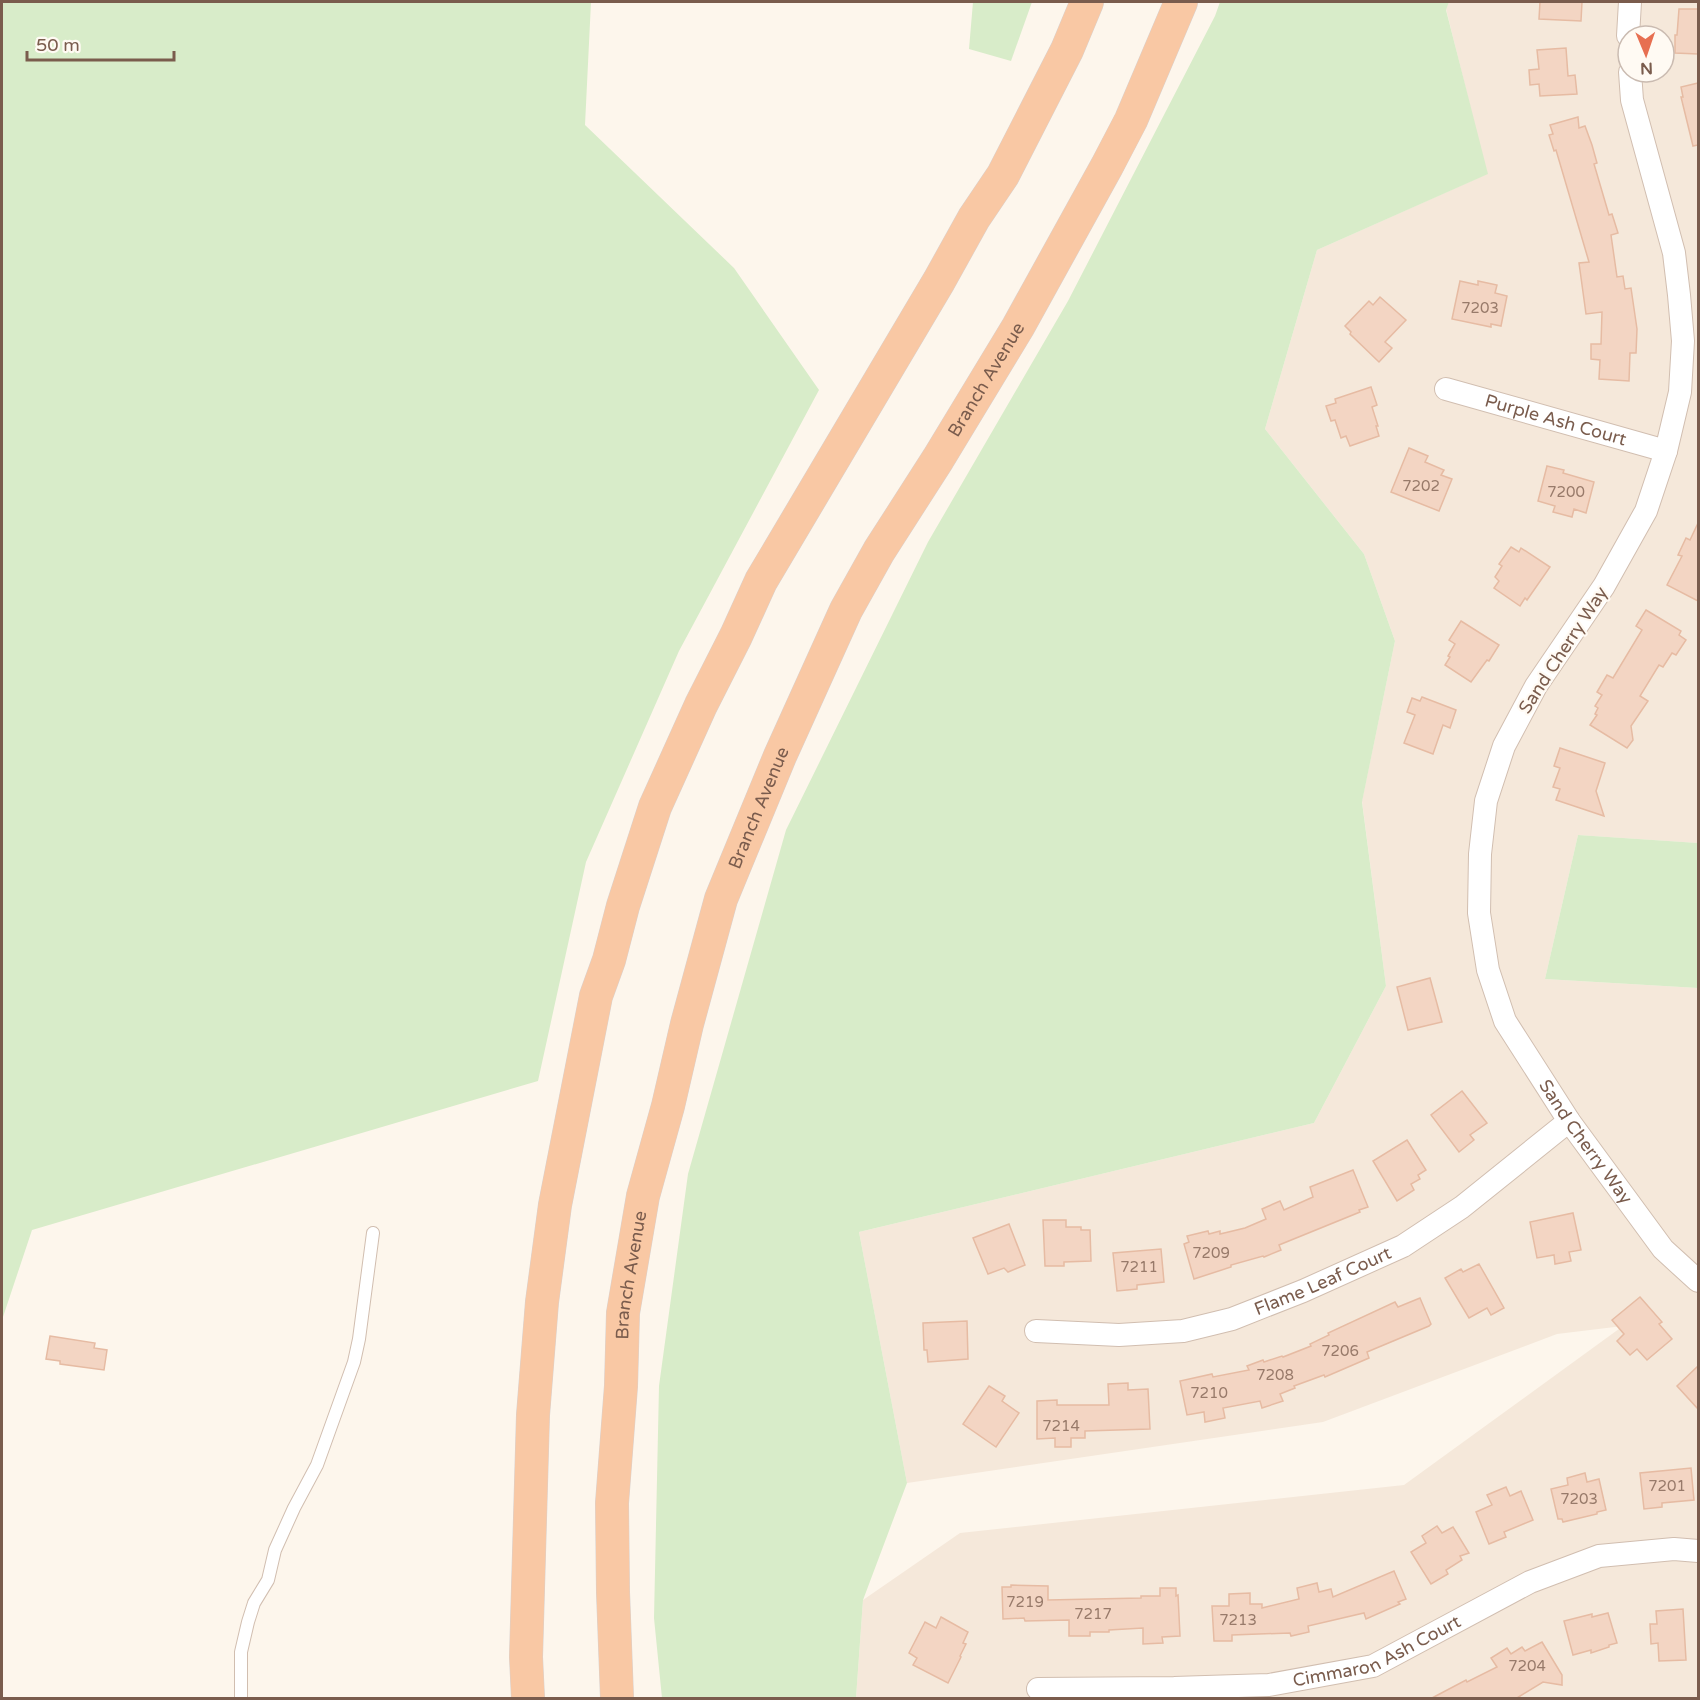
<svg xmlns="http://www.w3.org/2000/svg" width="1700" height="1700" viewBox="0 0 1700 1700" font-family="'Varela Round',sans-serif">
  <rect width="100%" height="100%" fill="#fdf6ec"/>
  <!-- residential -->
  <path fill="#f5e8da" fill-rule="evenodd" d="M1449,2h249v841l-120,-8 -33,144 153,9v710h-842l7,-98 97,-67 444,-48 219,-159 -66,8 -234,88 -416,61 -48,-251 455,-109 72,-137 -24,-185 33,-160 -31,-87 -99,-125 52,-179 170,-76 -41,-165zM1628,36h36v36h-36z"/>
  <!-- green -->
  <g fill="#d8ecc9">
    <polygon points="2,2 591,2 585,125 734,268 819,390 679,651 586,862 538,1081 32,1230 2,1320"/>
    <polygon points="973,2 1032,2 1011,61 969,49"/>
    <polygon points="1220,2 1449,2 1446,10 1488,174 1317,250 1265,429 1364,554 1395,641 1362,802 1386,986 1314,1123 859,1232 907,1483 863,1600 856,1698 662,1698 654,1618 659,1386 688,1174 786,830 928,542 1068,301 1215,16"/>
    <polygon points="1578,835 1698,843 1698,988 1545,979"/>
  </g>
  <!-- building -->
  <g fill="#f3d5c3" stroke="#e6bba3" stroke-width="1.5">
    <polygon points="1540,2 1582,2 1581,21 1539,19"/>
    <polygon points="1679,9 1698,9 1698,54 1675,53 1675,35 1677,35"/>
    <polygon points="1566,48 1568,76 1575,75 1577,94 1540,96 1539,84 1530,85 1529,70 1539,69 1537,50"/>
    <polygon points="1698,83 1698,145 1693,146 1681,97 1683,97 1681,87"/>
    <polygon points="1578,117 1579,128 1585,126 1592,145 1597,163 1594,164 1609,215 1612,214 1618,233 1611,235 1617,277 1623,276 1625,289 1631,288 1637,329 1636,353 1630,353 1629,381 1599,379 1600,360 1591,359 1591,344 1601,344 1602,312 1586,314 1579,263 1589,262 1556,150 1554,151 1549,135 1553,134 1550,125"/>
    <polygon points="1460,281 1478,285 1478,281 1497,285 1495,293 1507,296 1501,326 1491,324 1491,327 1452,319"/>
    <polygon points="1380,297 1406,320 1385,342 1392,348 1379,362 1350,334 1351,332 1345,326 1369,301 1373,305"/>
    <polygon points="1371,387 1377,405 1372,407 1378,426 1376,426 1379,436 1350,446 1346,436 1341,438 1335,420 1331,421 1326,406 1336,403 1335,399"/>
    <polygon points="1409,448 1428,456 1425,462 1444,470 1441,475 1452,479 1439,511 1391,492"/>
    <polygon points="1547,466 1564,470 1563,473 1594,482 1586,513 1574,509 1572,517 1553,512 1555,506 1538,501"/>
    <polygon points="1698,523 1698,601 1667,585 1682,556 1678,555 1686,538 1690,540"/>
    <polygon points="1511,547 1519,552 1521,548 1550,567 1527,600 1525,598 1520,606 1494,588 1499,581 1495,577 1502,566 1499,564"/>
    <polygon points="1646,610 1681,631 1679,635 1686,640 1676,655 1672,653 1663,667 1659,665 1640,696 1648,701 1631,726 1633,740 1627,748 1590,725 1597,715 1595,714 1598,708 1595,706 1602,695 1597,692 1607,675 1613,678 1642,630 1636,626"/>
    <polygon points="1461,621 1499,645 1489,661 1487,660 1471,682 1445,665 1450,657 1448,656 1455,644 1449,640"/>
    <polygon points="1422,697 1456,710 1450,728 1443,725 1433,754 1404,743 1415,715 1407,712 1412,698 1420,701"/>
    <polygon points="1560,748 1605,763 1596,791 1604,816 1556,800 1560,789 1553,787 1560,768 1554,766"/>
    <polygon points="1430,978 1442,1022 1408,1030 1397,987"/>
    <polygon points="1462,1091 1487,1123 1470,1135 1474,1140 1459,1152 1431,1115"/>
    <polygon points="1407,1140 1426,1170 1418,1175 1420,1179 1411,1184 1414,1190 1397,1201 1373,1161"/>
    <polygon points="1353,1170 1368,1207 1359,1210 1360,1212 1279,1245 1281,1250 1264,1257 1263,1256 1231,1265 1231,1267 1194,1279 1184,1244 1189,1242 1187,1236 1208,1231 1209,1234 1220,1231 1220,1234 1245,1228 1266,1219 1262,1209 1280,1201 1284,1210 1313,1197 1310,1187"/>
    <polygon points="1573,1213 1581,1250 1569,1252 1571,1261 1555,1264 1554,1255 1537,1258 1530,1222"/>
    <polygon points="1043,1220 1066,1220 1066,1227 1081,1227 1081,1230 1090,1230 1091,1261 1064,1262 1064,1266 1045,1266"/>
    <polygon points="1009,1224 1025,1265 1008,1272 1004,1268 988,1274 973,1238"/>
    <polygon points="1161,1249 1164,1282 1137,1285 1137,1289 1117,1291 1113,1253"/>
    <polygon points="1479,1264 1504,1308 1491,1315 1487,1308 1469,1318 1445,1278 1461,1269 1463,1272"/>
    <polygon points="1640,1297 1662,1322 1659,1324 1672,1339 1647,1360 1637,1349 1630,1355 1617,1341 1624,1334 1612,1320"/>
    <polygon points="1420,1298 1431,1324 1429,1326 1367,1352 1369,1358 1325,1377 1324,1375 1294,1386 1295,1388 1280,1394 1283,1401 1262,1408 1260,1401 1223,1408 1225,1418 1205,1422 1204,1412 1187,1415 1180,1381 1212,1374 1213,1377 1249,1370 1247,1366 1263,1360 1264,1362 1282,1356 1283,1357 1311,1346 1310,1344 1329,1335 1328,1333 1395,1302 1398,1307"/>
    <polygon points="967,1321 968,1359 928,1362 927,1350 924,1350 923,1323"/>
    <polygon points="50,1336 95,1343 94,1348 107,1350 104,1370 60,1364 60,1361 46,1359"/>
    <polygon points="1698,1366 1698,1409 1677,1386"/>
    <polygon points="1128,1383 1128,1390 1148,1389 1150,1429 1085,1431 1085,1438 1071,1438 1071,1447 1055,1447 1055,1438 1037,1439 1037,1401 1057,1400 1057,1405 1109,1405 1108,1384"/>
    <polygon points="989,1386 1005,1396 1002,1401 1019,1413 996,1447 963,1424"/>
    <polygon points="1691,1468 1694,1500 1662,1503 1662,1507 1644,1509 1640,1473"/>
    <polygon points="1585,1473 1587,1482 1599,1479 1606,1510 1597,1512 1597,1514 1563,1522 1562,1519 1558,1519 1551,1489 1568,1485 1567,1478"/>
    <polygon points="1506,1487 1510,1496 1521,1491 1533,1520 1504,1532 1506,1537 1489,1544 1476,1512 1492,1505 1487,1495"/>
    <polygon points="1437,1526 1442,1533 1453,1527 1469,1553 1460,1556 1462,1560 1446,1570 1448,1574 1431,1584 1411,1552 1426,1543 1422,1536"/>
    <polygon points="1394,1571 1406,1599 1398,1602 1400,1604 1366,1619 1364,1613 1308,1626 1309,1632 1291,1636 1290,1633 1232,1635 1232,1641 1214,1641 1212,1606 1229,1606 1229,1594 1250,1593 1250,1604 1262,1604 1262,1608 1299,1599 1297,1588 1317,1583 1319,1592 1331,1589 1333,1597"/>
    <polygon points="1011,1585 1048,1586 1048,1600 1141,1598 1141,1596 1160,1596 1160,1588 1176,1588 1176,1596 1178,1595 1180,1636 1162,1637 1163,1643 1143,1644 1143,1628 1109,1630 1109,1632 1090,1632 1090,1636 1069,1636 1069,1620 1025,1621 1024,1618 1003,1619 1002,1587 1011,1587"/>
    <polygon points="1683,1609 1686,1660 1659,1661 1658,1643 1651,1644 1650,1624 1657,1624 1656,1611"/>
    <polygon points="1608,1613 1617,1643 1609,1645 1609,1647 1591,1653 1591,1650 1573,1655 1564,1621 1592,1614 1592,1617"/>
    <polygon points="941,1617 968,1632 963,1643 966,1644 960,1656 961,1657 948,1683 913,1665 917,1658 909,1653 925,1622 936,1628"/>
    <polygon points="1542,1642 1562,1675 1562,1685 1543,1682 1517,1698 1432,1698 1466,1680 1467,1682 1497,1667 1491,1658 1507,1648 1511,1654 1522,1647 1525,1651"/>
  </g>
  <g fill="none" stroke-linecap="round" stroke-linejoin="round">
    <!-- service casing -->
    <g stroke="#d1beb0" stroke-width="14">
      <polyline id="service" points="241,1698 241,1652 248,1622 254,1603 268,1580 275,1550 294,1508 317,1465 354,1362 359,1339 373,1233"/>
    </g>
    <!-- minor casing -->
    <g stroke="#d1beb0" stroke-width="24">
      <g id="minor">
        <polyline points="1628,36 1630,2"/>
        <path id="s1" d="M1630,72l2,28 42,153 5,42 4,46 -3,51 -14,59 -20,60 -42,75 -68,100 -32,60 -18,55 -6,53 -1,59 9,57 17,51 64,100 94,128 35,32"/>
        <path id="s2" d="M1446,389l220,62"/>
        <path id="s3" d="M1036,1331l83,4 64,-4 49,-12 71,-28 100,-45 59,-39 107,-86"/>
        <path id="s4" d="M1038,1689l136,-1 95,-3 104,-19 157,-84 69,-26 75,-7 24,2"/>
      </g>
    </g>
    <!-- trunk casing -->
    <g stroke="#dad1cd" stroke-width="34">
      <g id="trunk">
        <polyline points="528,1698 526,1657 533,1415 542,1302 555,1205 596,996 609,960 623,906 655,807 701,705 736,636 761,581 939,281 974,218 1003,175 1067,50 1087,2"/>
        <path id="s5" d="M617,1698l-4,-106 -1,-89 9,-117 2,-73 20,-117 25,-90 19,-82 34,-125 59,-143 66,-146 33,-59 59,-92 80,-132 89,-161 24,-46 50,-118"/>
      </g>
    </g>
    <!-- service -->
    <use href="#service" stroke="#fff" stroke-width="12"/>
    <!-- minor -->
    <use href="#minor" stroke="#fff" stroke-width="22"/>
    <!-- trunk -->
    <use href="#trunk" stroke="#f9c8a4" stroke-width="33"/>
  </g>
  <g text-anchor="middle" stroke-width="4.5" stroke-linejoin="round" paint-order="stroke">
    <!-- number labels -->
    <g font-size="15" fill="#987a6a">
      <text x="1480" y="313">7203</text>
      <text x="1421" y="491">7202</text>
      <text x="1566" y="497">7200</text>
      <text x="1211" y="1258">7209</text>
      <text x="1139" y="1272">7211</text>
      <text x="1340" y="1356">7206</text>
      <text x="1275" y="1380">7208</text>
      <text x="1209" y="1398">7210</text>
      <text x="1061" y="1431">7214</text>
      <text x="1667" y="1491">7201</text>
      <text x="1579" y="1504">7203</text>
      <text x="1025" y="1607">7219</text>
      <text x="1093" y="1619">7217</text>
      <text x="1238" y="1625">7213</text>
      <text x="1527" y="1671">7204</text>
    </g>
    <!-- street labels -->
    <g font-size="18" fill="#7a5c4d" stroke="#fffaf3">
      <text dy="6" stroke="none"><textPath href="#s5" startOffset="1396">Branch Avenue</textPath></text>
      <text dy="6" stroke="none"><textPath href="#s2" startOffset="114">Purple Ash Court</textPath></text>
      <text transform="translate(1563 650) rotate(-57)" y="6">Sand Cherry Way</text>
      <text dy="6" stroke="none"><textPath href="#s5" startOffset="910">Branch Avenue</textPath></text>
      <text dy="6" stroke="none"><textPath href="#s1" startOffset="1152">Sand Cherry Way</textPath></text>
      <text dy="6" stroke="none"><textPath href="#s5" startOffset="424">Branch Avenue</textPath></text>
      <text dy="6" stroke="none"><textPath href="#s3" startOffset="296">Flame Leaf Court</textPath></text>
      <text dy="6" stroke="none"><textPath href="#s4" startOffset="345">Cimmaron Ash Court</textPath></text>
    </g>
  </g>
  <!-- border -->
  <rect width="1700" height="1700" fill="none" stroke="#7a5c4d" stroke-width="6"/>
  <!-- north arrow -->
  <g transform="translate(1646 54) rotate(178)"><circle r="28" fill="#fffaf3" stroke="#cabbb1" stroke-width="1.5"/>
  <path d="M0-4.5L10 22L0 15L-10 22Z" fill="#e76f51"/>
  <text y="-9" font-size="16" font-weight="bold" text-anchor="middle" fill="#7a5c4d">N</text>
  </g>
  <!-- scale -->
  <path d="M27 51v9h147v-9" fill="none" stroke="#7a5c4d" stroke-width="3"/>
  <text x="36" y="51" font-size="18" fill="#7a5c4d" stroke="#fffaf3" stroke-width="4.5" paint-order="stroke">50 m</text>
</svg>
